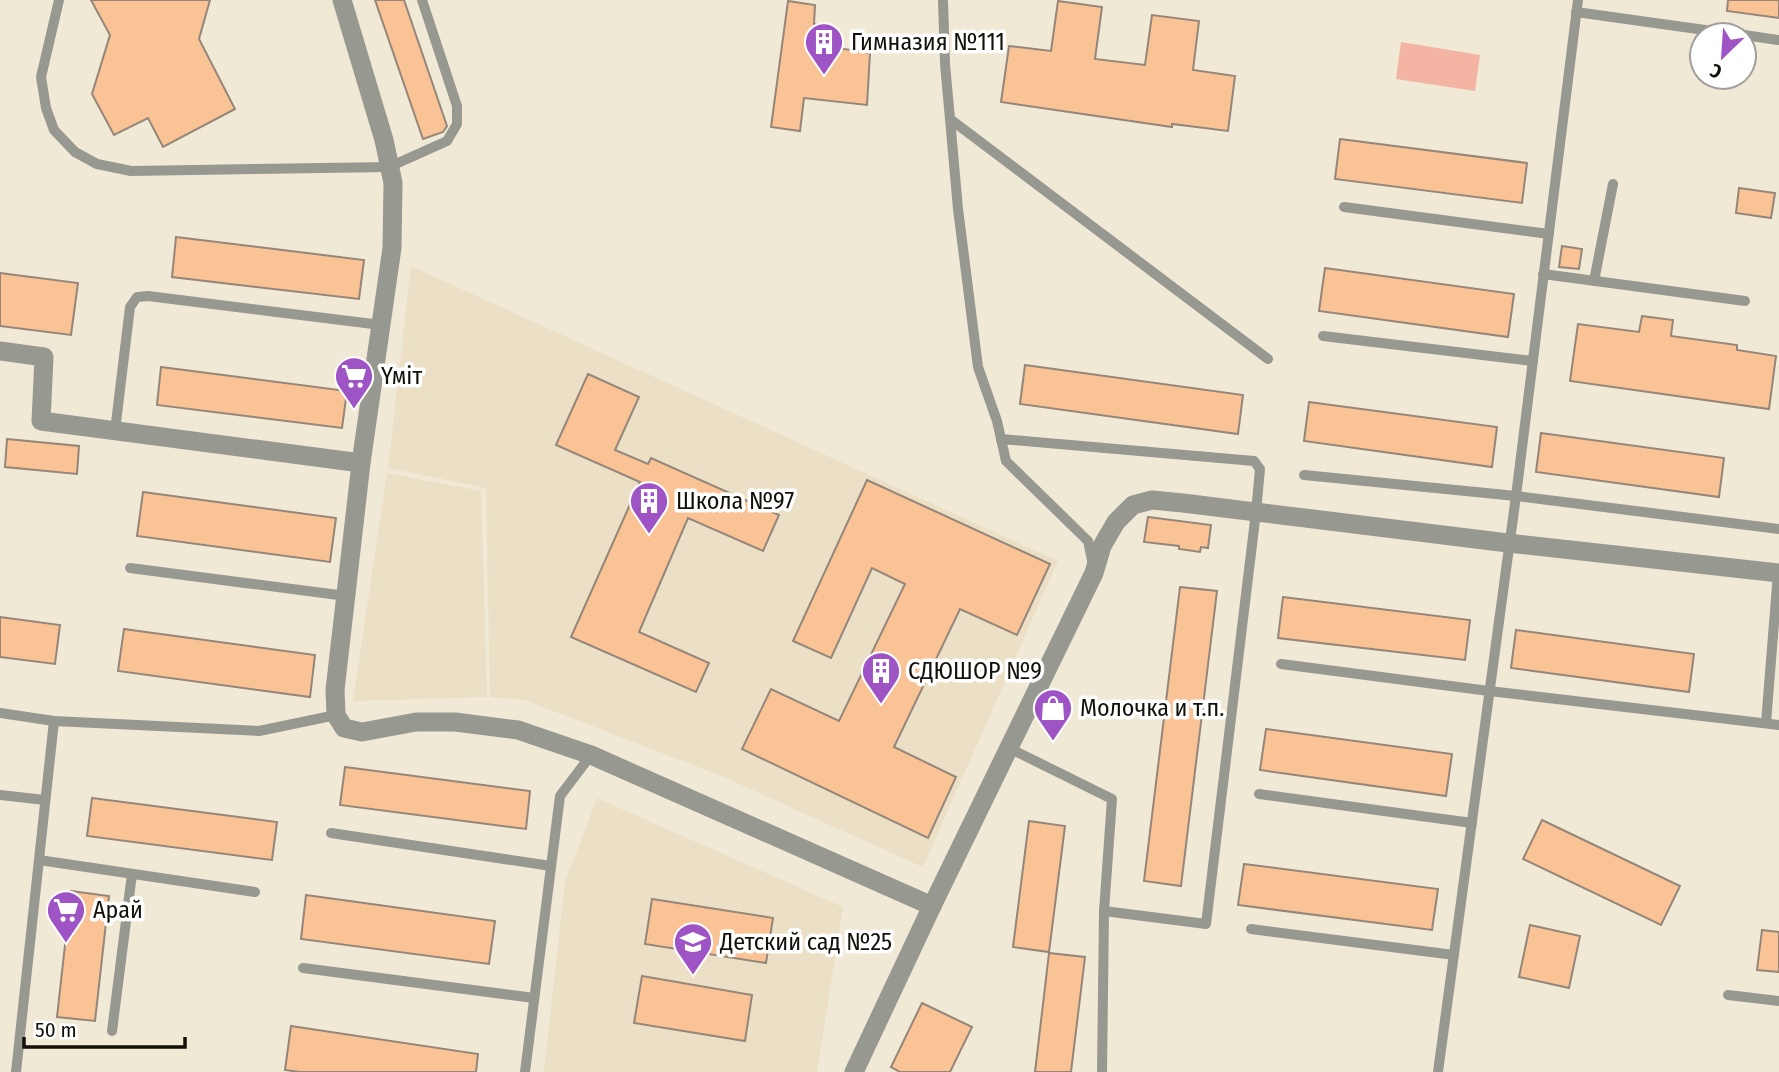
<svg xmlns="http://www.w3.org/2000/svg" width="1779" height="1072" viewBox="0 0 1779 1072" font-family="'Fira Sans Condensed',sans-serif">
  <rect width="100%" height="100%" fill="#f0e9d6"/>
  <!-- built -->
  <g fill="#ebe0c6">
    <polygon points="411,266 1058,561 923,867 721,776 525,700 490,697 486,488 388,468"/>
    <polygon points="387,473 481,491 487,697 353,701"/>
    <polygon points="597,798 843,907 817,1072 544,1072 565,882"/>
  </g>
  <!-- green -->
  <polygon fill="#f4b4a4" points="1401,42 1480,55 1475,91 1396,79"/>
  <!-- building -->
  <g fill="#f9c396" stroke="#958679" stroke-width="2">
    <polygon points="91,0 210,0 199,39 235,109 163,147 148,118 114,135 92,94 110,35"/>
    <polygon points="375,0 404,0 447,126 443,132 423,139"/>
    <polygon points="1728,0 1779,0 1779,18 1727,11"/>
    <polygon points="788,1 815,5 814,24 821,26 818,45 870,53 867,105 804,98 800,131 771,127"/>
    <polygon points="1058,1 1102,7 1095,59 1145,65 1152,15 1199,21 1193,70 1235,76 1228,131 1172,124 1172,127 1001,102 1009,46 1051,51"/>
    <polygon points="1340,139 1527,163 1522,203 1335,179"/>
    <polygon points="1739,188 1775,193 1771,218 1736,213"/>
    <polygon points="176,237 364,260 359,299 172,277"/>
    <polygon points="1562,246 1582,249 1579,269 1559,267"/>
    <polygon points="1325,268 1514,294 1508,337 1319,311"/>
    <polygon points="0,273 78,283 71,335 0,326"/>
    <polygon points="1642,316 1673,320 1671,336 1737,345 1737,350 1776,356 1769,409 1570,381 1578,324 1639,332"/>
    <polygon points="1025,365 1243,395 1238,434 1020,404"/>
    <polygon points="161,367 347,391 342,428 157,405"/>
    <polygon points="588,374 639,397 615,450 648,464 651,458 779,515 763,551 688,518 639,632 709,663 696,692 571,637 640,482 556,445"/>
    <polygon points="1309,402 1497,427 1492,467 1304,441"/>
    <polygon points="1541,433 1724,458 1719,497 1536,472"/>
    <polygon points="7,439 79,446 77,474 5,467"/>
    <polygon points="867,480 1050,564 1017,635 960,609 894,747 956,777 928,838 742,749 771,689 839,721 905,584 872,568 831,658 793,641"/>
    <polygon points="143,492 336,518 330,562 137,536"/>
    <polygon points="1148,517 1211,525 1208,548 1201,547 1200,552 1179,549 1179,546 1144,542"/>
    <polygon points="1180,587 1217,591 1181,886 1144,881"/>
    <polygon points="1283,597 1470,620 1465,660 1278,638"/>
    <polygon points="0,617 60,625 55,664 0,657"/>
    <polygon points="124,629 315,655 310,697 118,671"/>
    <polygon points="1516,630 1694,654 1689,692 1511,668"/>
    <polygon points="1266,729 1452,754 1446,796 1260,770"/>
    <polygon points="345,767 530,791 526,829 340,805"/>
    <polygon points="92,798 277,822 272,860 87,836"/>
    <polygon points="1542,820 1680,886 1661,925 1523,859"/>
    <polygon points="1029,821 1065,826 1049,952 1013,947"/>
    <polygon points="1244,864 1438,889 1432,930 1238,905"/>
    <polygon points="71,891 109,896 95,1021 57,1017"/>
    <polygon points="306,895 495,921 489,964 301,939"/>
    <polygon points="652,899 773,918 766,963 645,944"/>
    <polygon points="1530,925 1580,936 1569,988 1519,977"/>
    <polygon points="1762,930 1779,932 1779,972 1757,970"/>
    <polygon points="1049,953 1085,957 1071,1072 1035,1072"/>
    <polygon points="642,976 752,995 745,1041 634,1023"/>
    <polygon points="922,1003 972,1027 950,1072 900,1072 891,1067"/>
    <polygon points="291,1026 478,1054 476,1072 300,1072 285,1070"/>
  </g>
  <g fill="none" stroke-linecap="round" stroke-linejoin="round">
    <!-- service -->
    <g stroke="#979890" stroke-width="10">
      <polyline points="59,0 41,77 46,108 54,130 75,152 97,164 131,171 389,167 447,141 457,124 457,106 422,0"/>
      <polyline points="943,0 945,64 950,119 958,209 978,367 997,421 1006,461 1088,541 1093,565"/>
      <polyline points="1576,12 1741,35"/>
      <polyline points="1744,35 1778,40"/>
      <polyline points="950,119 1268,359"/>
      <polyline points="1344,207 1549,234"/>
      <polyline points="1543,274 1745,301"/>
      <polyline points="1594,281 1613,184"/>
      <polyline points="1323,336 1533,361"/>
      <polyline points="115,431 130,307 137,297 148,296 381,325"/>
      <polyline points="1001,439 1254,461 1260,469 1256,512 1206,924 1104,911"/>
      <polyline points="1304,475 1516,496 1779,529"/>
      <polyline points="130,568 346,596"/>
      <polyline points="1281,664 1489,691 1779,725"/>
      <polyline points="0,713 54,721 259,731 336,715"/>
      <polyline points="1766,723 1778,573"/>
      <polyline points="1009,748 1112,799 1104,911 1102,1072"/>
      <polyline points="1259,794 1472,823"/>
      <polyline points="0,795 45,800"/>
      <polyline points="331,833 551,866"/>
      <polyline points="39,860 255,892"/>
      <polyline points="1251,929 1454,955"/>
      <polyline points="303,968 534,998"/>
      <polyline points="1728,995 1779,1001"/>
      <polyline points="112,1031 132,874"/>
      <polyline points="16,1072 54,721"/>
      <polyline points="525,1072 560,796 591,755"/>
      <polyline points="1438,1072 1516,496 1578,0"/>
    </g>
    <!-- minor -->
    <g stroke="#979890" stroke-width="19">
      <polyline points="342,0 384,140 393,183 392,248 361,463 335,690 336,715 344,728 362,732 416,722 455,722 518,730 591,755 932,906"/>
      <polyline points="0,351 44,357 41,421 361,463"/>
      <polyline points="854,1072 932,906 1094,573 1102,546 1116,522 1133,505 1152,500 1183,503 1508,543 1779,573"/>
    </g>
  </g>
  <!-- icons -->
  <defs>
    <g id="building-pin" transform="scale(2.0125)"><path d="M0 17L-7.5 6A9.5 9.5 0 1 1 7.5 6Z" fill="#9f54c6" stroke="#fff"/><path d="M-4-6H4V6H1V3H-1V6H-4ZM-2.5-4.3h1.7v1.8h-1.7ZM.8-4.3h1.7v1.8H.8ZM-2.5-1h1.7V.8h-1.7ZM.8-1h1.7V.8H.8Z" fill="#fff"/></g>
    <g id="supermarket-pin" transform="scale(2.0125)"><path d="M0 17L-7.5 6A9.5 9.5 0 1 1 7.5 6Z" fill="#9f54c6" stroke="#fff"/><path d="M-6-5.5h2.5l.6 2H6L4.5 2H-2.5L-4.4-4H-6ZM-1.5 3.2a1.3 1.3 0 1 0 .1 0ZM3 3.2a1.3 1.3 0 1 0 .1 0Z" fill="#fff"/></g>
    <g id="shop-pin" transform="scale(2.0125)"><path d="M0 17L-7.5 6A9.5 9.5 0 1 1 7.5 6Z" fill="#9f54c6" stroke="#fff"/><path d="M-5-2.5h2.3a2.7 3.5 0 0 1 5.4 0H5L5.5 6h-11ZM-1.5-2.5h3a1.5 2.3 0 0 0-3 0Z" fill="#fff"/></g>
    <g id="school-pin" transform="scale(2.0125)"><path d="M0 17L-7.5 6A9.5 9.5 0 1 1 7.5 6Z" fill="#9f54c6" stroke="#fff"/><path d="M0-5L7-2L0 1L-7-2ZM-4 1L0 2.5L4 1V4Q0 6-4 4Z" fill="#fff"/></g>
  </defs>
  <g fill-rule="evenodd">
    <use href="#building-pin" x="824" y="42"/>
    <use href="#supermarket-pin" x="354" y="376"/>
    <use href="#building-pin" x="649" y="501"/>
    <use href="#building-pin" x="881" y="671"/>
    <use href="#shop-pin" x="1053" y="708"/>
    <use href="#supermarket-pin" x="66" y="910"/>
    <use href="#school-pin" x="693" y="942"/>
  </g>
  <g text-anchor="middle" stroke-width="7" stroke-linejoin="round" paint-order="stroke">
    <!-- poi labels -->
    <g font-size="24" fill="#13100a" stroke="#fff" text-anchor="start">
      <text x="851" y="50">Гимназия №111</text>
      <text x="381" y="384">Үміт</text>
      <text x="676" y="509">Школа №97</text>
      <text x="908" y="679">СДЮШОР №9</text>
      <text x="1080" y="716">Молочка и т.п.</text>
      <text x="93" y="918">Арай</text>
      <text x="720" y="950">Детский сад №25</text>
    </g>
  </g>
  <!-- north arrow -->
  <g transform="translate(1723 56) rotate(205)"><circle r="33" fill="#ffffff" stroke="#a19f9d" stroke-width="2"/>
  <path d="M0-5L12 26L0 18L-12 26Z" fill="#9f54c6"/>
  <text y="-10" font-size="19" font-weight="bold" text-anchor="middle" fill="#13100a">С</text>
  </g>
  <!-- scale -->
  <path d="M24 1037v10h161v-10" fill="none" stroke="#13100a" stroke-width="3.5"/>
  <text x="35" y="1037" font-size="21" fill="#13100a" stroke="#ffffff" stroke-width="5" paint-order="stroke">50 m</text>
</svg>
